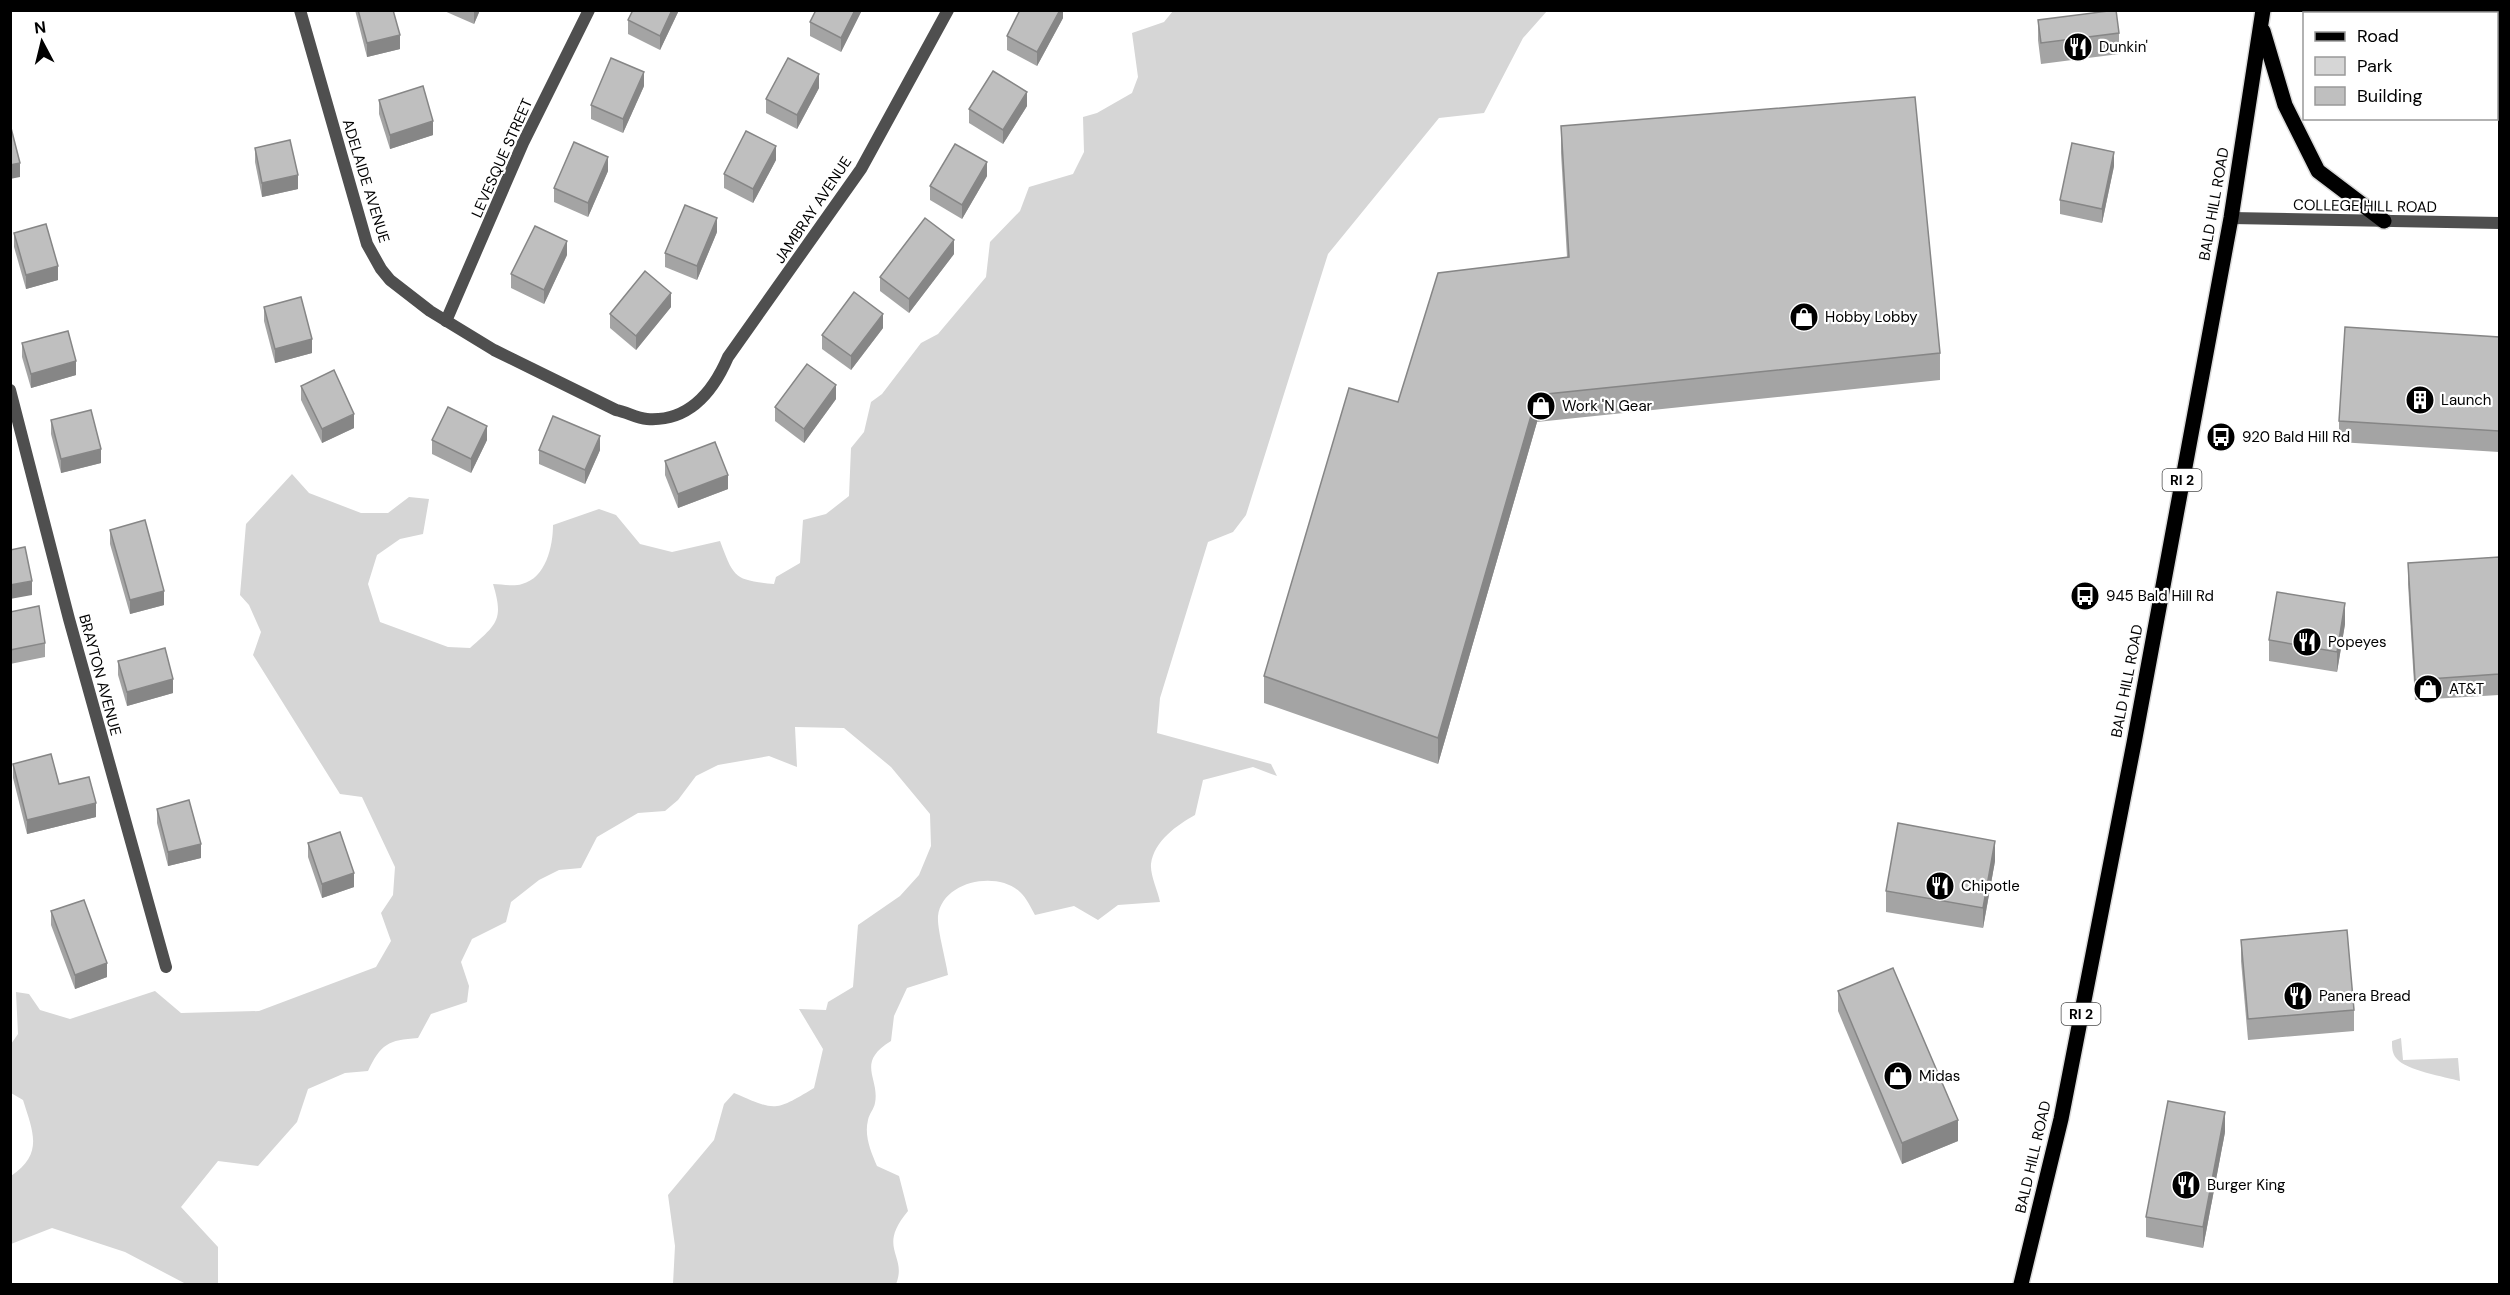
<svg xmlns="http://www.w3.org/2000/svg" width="2510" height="1295" viewBox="0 0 2510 1295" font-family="'DM Sans',sans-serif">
  <rect width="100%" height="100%" fill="#fff"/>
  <!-- green -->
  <g fill="#d6d6d6">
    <path d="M1173,11h374l-24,27 -39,75 -45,5 -111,136 -82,261 -13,17 -25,10 -48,156 -3,35 114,31 6,12 -24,-9 -50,13 -8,35c-18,10 -41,26 -44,49 -1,11 7,27 9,38l-42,3 -20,15 -24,-14 -39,9c-4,-7 -9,-18 -15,-23 -23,-22 -78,-11 -82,24 -1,13 8,44 10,59l-41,13 -13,28 -3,25c-36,22 -11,37 -16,62 -1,6 -6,11 -7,17 -4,16 3,32 9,46l22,10 9,35c-32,38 0,44 -12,73h-223l2,-38 -7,-51 46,-55 10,-36 10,-11c42,18 40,19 80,-5l9,-39 -24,-40 27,1 2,-8 25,-15 5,-62 42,-29 19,-21 12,-29 -1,-32 -39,-47 -47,-39 -49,-1 2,40 -28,-11 -51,9 -22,11 -18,24 -13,11 -27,2 -41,24 -16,31 -22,2 -20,10 -28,22 -5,20 -34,17 -11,23 8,24 -2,16 -36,12 -13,24c-30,2 -37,6 -50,33l-23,2 -37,16 -11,33 -39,44 -40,-5 -37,46 37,40v37h-32l-61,-32 -73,-24 -41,16v-68c33,-22 22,-44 12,-76l-12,-7v-49l7,-10 -2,-42 13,2 11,16 30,9 85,-28 26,22 78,-2 117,-44 15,-26 -10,-28 12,-18 2,-28 -33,-70 -22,-3 -87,-139 8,-23 -12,-27 -9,-10 6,-71 46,-50 17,19 52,20h27l21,-16 20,2 -6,35 -23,5 -23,16 -9,29 12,38 68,25 22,1c27,-24 34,-28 23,-64 9,0 20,3 29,0 24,-6 31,-38 31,-59l46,-16 17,6 24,29 32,8 48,-11c14,37 14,39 54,43l2,-7 24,-14 3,-43 23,-6 23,-18 2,-48 13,-16 7,-30 11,-8 39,-51 17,-9 48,-57 4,-35 30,-31 9,-24 44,-13 11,-22 -1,-35 14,-4 35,-20 6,-16 -6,-44 32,-11z"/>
    <path d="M2401,1038l2,22 55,-2 2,23c-15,-4 -54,-11 -63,-22 -5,-5 -5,-12 -5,-18z"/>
  </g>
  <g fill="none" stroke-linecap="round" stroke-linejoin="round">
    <!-- primary casing -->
    <g stroke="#dbdbdb" stroke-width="18">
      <g id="primary">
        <polyline points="2263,31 2285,105 2318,171 2384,221"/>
        <polyline points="2021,1284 2061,1119 2134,743 2231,218 2263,10"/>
      </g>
    </g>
    <!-- minor -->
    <g stroke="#4f4f4f" stroke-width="12">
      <path d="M300,10l67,234 14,25 9,11 40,31 64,39 122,60c11,2 20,8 31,9 42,3 66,-27 81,-62l133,-188 87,-159"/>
      <polyline points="2231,218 2500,223"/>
      <polyline points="446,321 523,143 589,10"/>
      <polyline points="10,390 69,619 166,967"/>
    </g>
    <!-- primary -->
    <use href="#primary" stroke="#000" stroke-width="15"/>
  </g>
  <!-- wall -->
  <g fill="#a4a4a4">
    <polygon points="355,10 393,10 400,49 367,57"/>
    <polygon points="442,10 480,10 474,24"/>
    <polygon points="633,10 679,10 660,50 628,34 628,20"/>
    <polygon points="816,10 862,10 841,52 810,36 810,22"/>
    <polygon points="1063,10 1063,18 1037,66 1007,50 1007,36"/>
    <polygon points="2369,10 2499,10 2499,83 2496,84 2496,14 2369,14"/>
    <polygon points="2038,20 2119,33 2119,54 2041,64 2038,40"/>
    <polygon points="644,86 623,133 591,119 591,105"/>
    <polygon points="819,88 797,129 766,113 766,99"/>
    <polygon points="379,100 433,135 390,149 379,114"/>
    <polygon points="1027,106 1003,144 969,123 969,109"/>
    <polygon points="1561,126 1940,353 1940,380 1537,422 1438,764 1264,703 1264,676 1398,402 1567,257 1561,153"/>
    <polygon points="255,148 298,189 262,197 255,162"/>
    <polygon points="776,160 753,203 724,188 724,174"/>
    <polygon points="2114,166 2102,223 2060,214 2060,200"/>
    <polygon points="608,171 588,217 554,202 554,188"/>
    <polygon points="987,176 962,219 930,200 930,186"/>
    <polygon points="717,232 697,280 665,267 665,253"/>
    <polygon points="14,233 58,280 26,289 14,247"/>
    <polygon points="954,254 909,313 880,291 880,277"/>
    <polygon points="567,255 544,304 511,288 511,274"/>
    <polygon points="264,307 312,353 275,363 264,321"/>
    <polygon points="671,307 636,350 610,328 610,314"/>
    <polygon points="883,328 851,370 822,349 822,335"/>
    <polygon points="2499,337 2499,452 2339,442 2339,421"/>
    <polygon points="22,343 76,375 31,388 22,357"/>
    <polygon points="301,386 354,428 322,443 301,400"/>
    <polygon points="836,399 804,443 775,421 775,407"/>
    <polygon points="51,420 101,463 61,473 51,434"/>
    <polygon points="432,440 487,440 471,473 432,454"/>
    <polygon points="539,450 600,450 585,484 539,464"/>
    <polygon points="665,461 728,489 678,508 665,475"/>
    <polygon points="110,530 164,605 130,614 110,544"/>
    <polygon points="2499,557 2499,695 2415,700 2408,584 2408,563"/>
    <polygon points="10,612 45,643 45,657 10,664"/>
    <polygon points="2345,624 2337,672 2269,661 2269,640"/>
    <polygon points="118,661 173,693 127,706 118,675"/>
    <polygon points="13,764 59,784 96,817 27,834 13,778"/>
    <polygon points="157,809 201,858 168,866 157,823"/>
    <polygon points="308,843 354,887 322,898 308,857"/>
    <polygon points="1995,861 1983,928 1886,912 1886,891"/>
    <polygon points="51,911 107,977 75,989 51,925"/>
    <polygon points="2241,940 2354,1010 2354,1031 2248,1040 2241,961"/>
    <polygon points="1838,991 1958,1141 1902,1164 1838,1011"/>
    <polygon points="2225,1132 2203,1248 2146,1237 2146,1217"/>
  </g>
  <!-- shaded-wall -->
  <g fill="#868686">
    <polygon points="474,10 480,10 474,24"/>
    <polygon points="672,10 679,10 660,50 660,36"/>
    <polygon points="855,10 862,10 841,52 841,38"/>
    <polygon points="1060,10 1063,10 1063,18 1037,66 1037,52"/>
    <polygon points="400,35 400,49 367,57 367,43"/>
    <rect x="10" y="53" width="1" height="14"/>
    <polygon points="644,72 644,86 623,133 623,119"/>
    <polygon points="819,74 819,88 797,129 797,115"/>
    <polygon points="1027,92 1027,106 1003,144 1003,130"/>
    <polygon points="433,121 433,135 390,149 390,135"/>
    <polygon points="776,146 776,160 753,203 753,189"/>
    <polygon points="2114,152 2114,166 2102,223 2102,209"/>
    <polygon points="608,157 608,171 588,217 588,203"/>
    <polygon points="987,162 987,176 962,219 962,205"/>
    <polygon points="20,163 20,177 10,179 10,165"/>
    <polygon points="298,175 298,189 262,197 262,183"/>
    <polygon points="717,218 717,232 697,280 697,266"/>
    <polygon points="954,240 954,254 909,313 909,299"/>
    <polygon points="567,241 567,255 544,304 544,290"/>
    <polygon points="58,266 58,280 26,289 26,275"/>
    <polygon points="671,293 671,307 636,350 636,336"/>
    <polygon points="883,314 883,328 851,370 851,356"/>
    <polygon points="312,339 312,353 275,363 275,349"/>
    <polygon points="76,361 76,375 31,388 31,374"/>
    <polygon points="836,385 836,399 804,443 804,429"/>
    <polygon points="1537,395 1537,422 1438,764 1438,738"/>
    <polygon points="354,414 354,428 322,443 322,429"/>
    <polygon points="487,426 487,440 471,473 471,459"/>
    <polygon points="600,436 600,450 585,484 585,470"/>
    <polygon points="101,449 101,463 61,473 61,459"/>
    <polygon points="728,475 728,489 678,508 678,494"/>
    <polygon points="32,581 32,595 10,599 10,585"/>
    <polygon points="164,591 164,605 130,614 130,600"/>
    <polygon points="2345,603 2345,624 2337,672 2337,652"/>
    <polygon points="173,679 173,693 127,706 127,692"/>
    <polygon points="96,803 96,817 27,834 27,820"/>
    <polygon points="1995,841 1995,861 1983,928 1983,908"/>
    <polygon points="201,844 201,858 168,866 168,852"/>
    <polygon points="354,873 354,887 322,898 322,884"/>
    <polygon points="107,963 107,977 75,989 75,975"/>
    <polygon points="2225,1112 2225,1132 2203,1248 2203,1227"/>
    <polygon points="1958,1120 1958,1141 1902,1164 1902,1143"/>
  </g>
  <!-- building -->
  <g fill="#bfbfbf" stroke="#868686" stroke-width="1.5">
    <polygon points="358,10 393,10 400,35 367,43"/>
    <polygon points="633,10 672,10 660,36 628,20"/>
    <polygon points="816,10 855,10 841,38 810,22"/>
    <polygon points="1020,10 1060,10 1037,52 1007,36"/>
    <polygon points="2116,10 2119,33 2041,43 2038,20"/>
    <polygon points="2369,10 2499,10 2499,63 2496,63 2496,14 2370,14"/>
    <polygon points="611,58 644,72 623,119 591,105"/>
    <polygon points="788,58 819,74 797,115 766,99"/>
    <polygon points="993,71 1027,92 1003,130 969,109"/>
    <polygon points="423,86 433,121 390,135 379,100"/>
    <polygon points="1915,97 1940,353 1537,395 1438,738 1264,676 1349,388 1398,402 1438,273 1569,257 1561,126"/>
    <polygon points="10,124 20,163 10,165"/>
    <polygon points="746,131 776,146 753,189 724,174"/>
    <polygon points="290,140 298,175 262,183 255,148"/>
    <polygon points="574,142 608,157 588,203 554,188"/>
    <polygon points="2072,143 2114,152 2102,209 2060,200"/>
    <polygon points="955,144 987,162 962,205 930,186"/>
    <polygon points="685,205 717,218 697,266 665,253"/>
    <polygon points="925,218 954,240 909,299 880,277"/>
    <polygon points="46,224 58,266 26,275 14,233"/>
    <polygon points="535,226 567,241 544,290 511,274"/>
    <polygon points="645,271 671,293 636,336 610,314"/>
    <polygon points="854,292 883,314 851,356 822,335"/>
    <polygon points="301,297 312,339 275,349 264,307"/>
    <polygon points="2345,327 2499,337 2499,431 2339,421"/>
    <polygon points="68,331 76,361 31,374 22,343"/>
    <polygon points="807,364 836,385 804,429 775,407"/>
    <polygon points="334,370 354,414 322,429 301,386"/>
    <polygon points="448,407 487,426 471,459 432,440"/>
    <polygon points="91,410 101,449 61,459 51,420"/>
    <polygon points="553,416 600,436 585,470 539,450"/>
    <polygon points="715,442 728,475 678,494 665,461"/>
    <polygon points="145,520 164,591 130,600 110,530"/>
    <polygon points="25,547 32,581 10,585 10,550"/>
    <polygon points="2499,557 2499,674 2415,680 2408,563"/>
    <polygon points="2277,592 2345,603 2337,652 2269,640"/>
    <polygon points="39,606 45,643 10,650 10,612"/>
    <polygon points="165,648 173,679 127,692 118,661"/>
    <polygon points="51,754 59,784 89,777 96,803 27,820 13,764"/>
    <polygon points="189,800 201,844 168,852 157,809"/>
    <polygon points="1898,823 1995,841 1983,908 1886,891"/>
    <polygon points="340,832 354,873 322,884 308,843"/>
    <polygon points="84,900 107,963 75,975 51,911"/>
    <polygon points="2347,930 2354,1010 2248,1019 2241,940"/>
    <polygon points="1893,968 1958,1120 1902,1143 1838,991"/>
    <polygon points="2168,1101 2225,1112 2203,1227 2146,1217"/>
  </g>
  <!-- icons -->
  <defs>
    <g id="restaurant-disc" transform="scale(1.5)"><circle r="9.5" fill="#000" stroke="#fff"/><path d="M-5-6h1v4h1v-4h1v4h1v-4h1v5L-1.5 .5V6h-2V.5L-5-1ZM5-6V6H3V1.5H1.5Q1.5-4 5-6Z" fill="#fff"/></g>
    <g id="shop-disc" transform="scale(1.5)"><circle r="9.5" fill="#000" stroke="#fff"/><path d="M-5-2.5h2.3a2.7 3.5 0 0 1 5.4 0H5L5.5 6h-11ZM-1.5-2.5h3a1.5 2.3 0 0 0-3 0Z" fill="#fff"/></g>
    <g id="building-disc" transform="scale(1.5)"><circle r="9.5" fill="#000" stroke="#fff"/><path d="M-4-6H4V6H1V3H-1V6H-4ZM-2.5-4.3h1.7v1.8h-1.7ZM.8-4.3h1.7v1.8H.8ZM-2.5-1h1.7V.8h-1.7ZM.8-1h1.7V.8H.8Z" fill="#fff"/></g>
    <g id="bus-disc" transform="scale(1.5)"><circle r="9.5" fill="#000" stroke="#fff"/><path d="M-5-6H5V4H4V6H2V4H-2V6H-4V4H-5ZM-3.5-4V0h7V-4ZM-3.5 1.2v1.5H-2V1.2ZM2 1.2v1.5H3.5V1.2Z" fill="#fff"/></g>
  </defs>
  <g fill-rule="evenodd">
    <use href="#restaurant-disc" x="2078" y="47"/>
    <use href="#shop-disc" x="1804" y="317"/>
    <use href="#building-disc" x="2420" y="400"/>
    <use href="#shop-disc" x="1541" y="406"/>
    <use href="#bus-disc" x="2221" y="437"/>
    <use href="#bus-disc" x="2085" y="596"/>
    <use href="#restaurant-disc" x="2307" y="642"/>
    <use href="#shop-disc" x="2428" y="689"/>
    <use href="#restaurant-disc" x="1940" y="886"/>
    <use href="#restaurant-disc" x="2298" y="996"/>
    <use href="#shop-disc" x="1898" y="1076"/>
    <use href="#restaurant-disc" x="2186" y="1185"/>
  </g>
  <g text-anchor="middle" stroke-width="4.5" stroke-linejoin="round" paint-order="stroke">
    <!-- shield labels -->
    <g fill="#fff" stroke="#4c4c4c" stroke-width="1.5">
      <rect x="2162.5" y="469" width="39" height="22" rx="4.5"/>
      <rect x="2061.5" y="1003" width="39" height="22" rx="4.5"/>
    </g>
    <g font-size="14" font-weight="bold" fill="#000">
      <text x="2182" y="485">RI 2</text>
      <text x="2081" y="1019">RI 2</text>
    </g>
    <!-- poi labels -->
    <g font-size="15" fill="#000" stroke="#fff" text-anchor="start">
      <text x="2099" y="52">Dunkin'</text>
      <text x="1825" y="322">Hobby Lobby</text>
      <text x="2441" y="405">Launch</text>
      <text x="1562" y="411">Work 'N Gear</text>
      <text x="2242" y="442">920 Bald Hill Rd</text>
      <text x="2106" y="601">945 Bald Hill Rd</text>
      <text x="2328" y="647">Popeyes</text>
      <text x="2449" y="694">AT&amp;T</text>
      <text x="1961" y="891">Chipotle</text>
      <text x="2319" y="1001">Panera Bread</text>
      <text x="1919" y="1081">Midas</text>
      <text x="2207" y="1190">Burger King</text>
    </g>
    <!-- street labels -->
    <g font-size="15" fill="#000" stroke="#fff">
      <text transform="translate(502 158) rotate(-66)" y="5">LEVESQUE STREET</text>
      <text transform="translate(366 181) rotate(73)" y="5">ADELAIDE AVENUE</text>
      <text transform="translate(2214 204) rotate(-80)" y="5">BALD HILL ROAD</text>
      <text transform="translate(2365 206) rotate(1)" y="5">COLLEGE HILL ROAD</text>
      <text transform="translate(813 210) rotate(-56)" y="5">JAMBRAY AVENUE</text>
      <text transform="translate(100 675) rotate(75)" y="5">BRAYTON AVENUE</text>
      <text transform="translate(2127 681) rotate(-79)" y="5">BALD HILL ROAD</text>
      <text transform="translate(2033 1157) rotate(-77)" y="5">BALD HILL ROAD</text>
    </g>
  </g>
  <!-- border -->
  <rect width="2510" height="1295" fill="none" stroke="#000000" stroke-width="24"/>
  <!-- legend -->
  <rect x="2303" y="12" width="195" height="108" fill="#ffffff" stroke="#999999" stroke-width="1.5"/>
  <rect x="2315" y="32" width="30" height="9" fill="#000000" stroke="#999999" stroke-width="1.5"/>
  <text x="2357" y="42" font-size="18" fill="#000000">Road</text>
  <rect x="2315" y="57" width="30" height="18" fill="#d6d6d6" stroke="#999999" stroke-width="1.5"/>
  <text x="2357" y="72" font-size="18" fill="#000000">Park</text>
  <rect x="2315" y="87" width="30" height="18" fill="#bfbfbf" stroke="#999999" stroke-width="1.5"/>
  <text x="2357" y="102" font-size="18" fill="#000000">Building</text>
  <!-- north arrow -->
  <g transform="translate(42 42) rotate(353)" stroke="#ffffff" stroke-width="4.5" paint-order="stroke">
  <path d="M0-4.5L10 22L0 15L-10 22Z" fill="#000000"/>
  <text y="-9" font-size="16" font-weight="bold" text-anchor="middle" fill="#000000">N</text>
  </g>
</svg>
